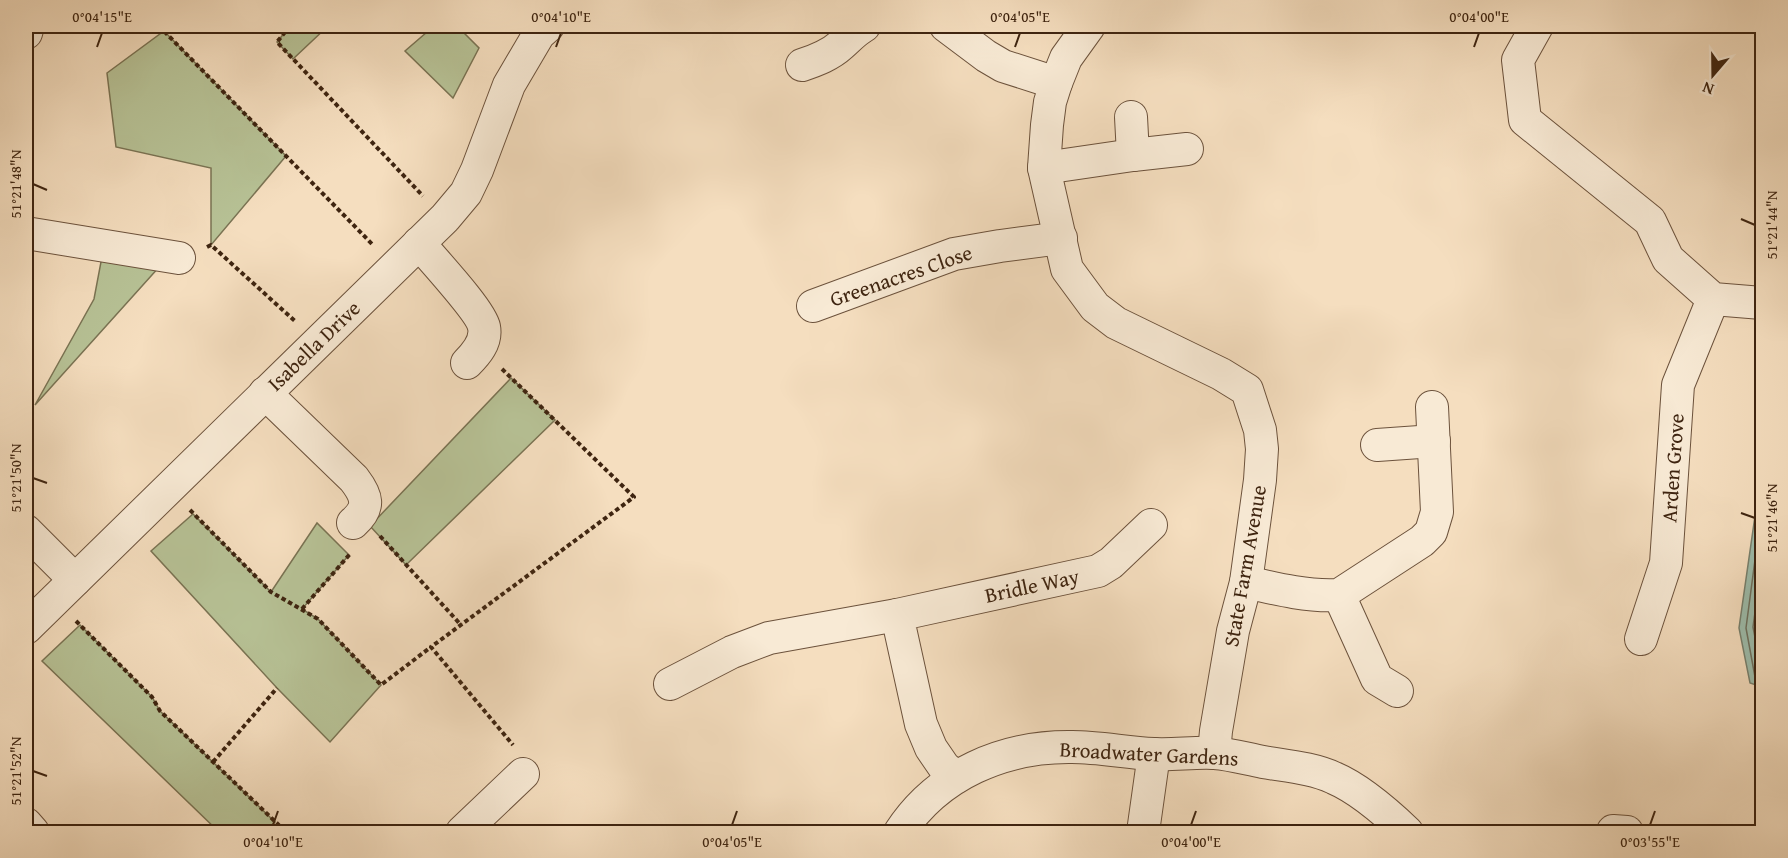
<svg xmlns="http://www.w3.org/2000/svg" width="1788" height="858" viewBox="0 0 1788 858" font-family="'Gentium Book Plus',serif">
  <rect width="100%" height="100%" fill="#f5debf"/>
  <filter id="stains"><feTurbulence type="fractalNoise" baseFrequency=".00333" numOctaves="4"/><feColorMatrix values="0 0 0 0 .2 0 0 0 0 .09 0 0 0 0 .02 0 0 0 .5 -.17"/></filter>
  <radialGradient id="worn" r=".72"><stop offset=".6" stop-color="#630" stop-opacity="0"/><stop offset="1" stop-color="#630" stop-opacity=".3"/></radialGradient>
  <!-- green -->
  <g fill="#b7c296" stroke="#7a7353" stroke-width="1.5">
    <polygon points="290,26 328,26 293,59 277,42"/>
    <polygon points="434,26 457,26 479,48 453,98 405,51"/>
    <polygon points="164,31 286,156 211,245 211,168 116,147 107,73"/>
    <polygon points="104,246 169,256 35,405 94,299"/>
    <polygon points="511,378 555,420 406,565 370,526"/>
    <polygon points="193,514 271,592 317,523 349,555 302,609 318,619 381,685 330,742 277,688 151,551"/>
    <polygon points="80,625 152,697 160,711 275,822 264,832 219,832 42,661"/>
  </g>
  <!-- water -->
  <polygon fill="#9dbdac" stroke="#77806e" stroke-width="1.5" points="1762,481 1762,687 1750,683 1739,628 1757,502"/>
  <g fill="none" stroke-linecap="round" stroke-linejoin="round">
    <!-- shore -->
    <g stroke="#6e705e" stroke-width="1.5">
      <polyline points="1762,507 1746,628 1755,677 1762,681"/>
      <polyline points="1762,561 1753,627 1762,673"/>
    </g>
    <!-- minor casing -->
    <g stroke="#6c523c" stroke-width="34">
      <g id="minor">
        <polyline points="946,26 986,56 1003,66 1056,83"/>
        <polyline points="1089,26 1066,58 1056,83 1050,102 1047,125 1044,168 1067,269 1095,307 1116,323 1221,374 1247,390 1260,430 1262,449 1260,480 1246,582 1233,631 1216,731 1214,753"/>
        <polyline points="1537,26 1518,60 1525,120 1650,221 1668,259 1713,299 1762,303"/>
        <polyline points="26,33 28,26"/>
        <path d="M802,65c15,-5 28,-10 39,-20 8,-7 14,-14 23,-19"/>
        <polyline points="1131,117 1133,155"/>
        <polyline points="1044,168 1133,155 1187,149"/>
        <polyline points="26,233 179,258"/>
        <path d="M419,243c13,16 62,68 65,84 3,15 -8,27 -17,36"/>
        <polyline points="813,306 954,254 1000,246 1061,238"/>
        <path d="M265,393l89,86c13,17 17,28 -1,44"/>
        <polyline points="1377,445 1434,441"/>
        <polyline points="26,531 75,580"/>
        <path d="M1246,582c30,7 63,15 93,13l83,-54 9,-9 6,-20 -5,-105"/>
        <polyline points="1339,595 1377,679 1397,691"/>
        <polyline points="26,628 445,218 466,193 477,170 509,85 539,34 548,26"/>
        <polyline points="1641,639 1666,563 1678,385 1713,299"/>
        <polyline points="670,684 732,652 769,638 897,615"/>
        <polyline points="956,777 944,767 931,748 921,724 897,615 1098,571 1111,563 1151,525"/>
        <polyline points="26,824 33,832"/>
        <polyline points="1613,831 1627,832"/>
        <polyline points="462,832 523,774"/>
        <path d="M900,832c38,-58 104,-86 172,-85 28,0 55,6 82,7 20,1 40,-2 60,-1 16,1 33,6 49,9 23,4 50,6 71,16 26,11 53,35 73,54"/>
        <polyline points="1143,832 1154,754"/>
      </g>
    </g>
    <!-- path -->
    <g stroke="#3e2410" stroke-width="4" stroke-dasharray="4.5 3" stroke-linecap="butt">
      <polyline points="159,26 373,245"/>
      <polyline points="290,26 277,42 423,196"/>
      <polyline points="207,247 211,245 296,322"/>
      <polyline points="502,369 634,497 431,647 513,745"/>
      <polyline points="190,510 271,592 318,619 381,685 431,647"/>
      <polyline points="380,536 461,625"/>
      <polyline points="302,609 350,554"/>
      <polyline points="76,621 152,697 160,711 286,832"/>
      <polyline points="213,762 277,688"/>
    </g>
    <!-- minor -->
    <use href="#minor" stroke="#f8ead5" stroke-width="32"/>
  </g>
  <!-- ticks -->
  <path fill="none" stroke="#3e2410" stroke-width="2" d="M97,47l5,-14M556,47l5,-14M1015,47l5,-14M1474,47l5,-14M33,184l14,6M1741,219l14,6M33,478l14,5M1741,513l14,5M33,771l14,5M273,825l5,-14M732,825l5,-14M1191,825l5,-14M1650,825l5,-14"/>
  <g text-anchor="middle" stroke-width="4.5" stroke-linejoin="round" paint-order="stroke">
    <!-- street labels -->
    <g font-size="21" fill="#3e2410" stroke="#f8ead5">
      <text transform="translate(901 276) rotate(-19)" y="7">Greenacres Close</text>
      <text transform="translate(314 346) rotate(-44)" y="7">Isabella Drive</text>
      <text transform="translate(1673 468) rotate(-86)" y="7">Arden Grove</text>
      <text transform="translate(1245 566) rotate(-80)" y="7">State Farm Avenue</text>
      <text transform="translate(1032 586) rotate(-12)" y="7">Bridle Way</text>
      <text transform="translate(1149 754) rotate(3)" y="7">Broadwater Gardens</text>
    </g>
  </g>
  <!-- margin -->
  <rect width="1788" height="858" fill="none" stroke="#f5debf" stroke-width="66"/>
  <!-- north arrow -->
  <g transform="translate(1713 75) rotate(200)" stroke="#f8ead5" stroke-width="4.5" paint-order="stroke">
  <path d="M0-4.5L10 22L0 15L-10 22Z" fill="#3e2410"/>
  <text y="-9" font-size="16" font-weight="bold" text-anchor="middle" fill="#3e2410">N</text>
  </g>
  <rect x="33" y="33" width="1722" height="792" fill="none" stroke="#3e2410" stroke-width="2"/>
  <g font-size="15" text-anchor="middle" fill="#3e2410">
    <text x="102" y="22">0°04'15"E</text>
    <text x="561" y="22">0°04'10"E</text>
    <text x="1020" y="22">0°04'05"E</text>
    <text x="1479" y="22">0°04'00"E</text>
    <text transform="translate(16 184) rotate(-90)" y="5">51°21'48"N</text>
    <text transform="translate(1772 225) rotate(-90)" y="5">51°21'44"N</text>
    <text transform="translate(16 478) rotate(-90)" y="5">51°21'50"N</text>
    <text transform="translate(1772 518) rotate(-90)" y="5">51°21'46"N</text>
    <text transform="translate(16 771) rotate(-90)" y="5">51°21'52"N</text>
    <text x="273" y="847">0°04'10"E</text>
    <text x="732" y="847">0°04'05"E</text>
    <text x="1191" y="847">0°04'00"E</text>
    <text x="1650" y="847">0°03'55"E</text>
  </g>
  <rect width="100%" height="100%" filter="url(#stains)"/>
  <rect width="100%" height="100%" fill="url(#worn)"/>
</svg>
